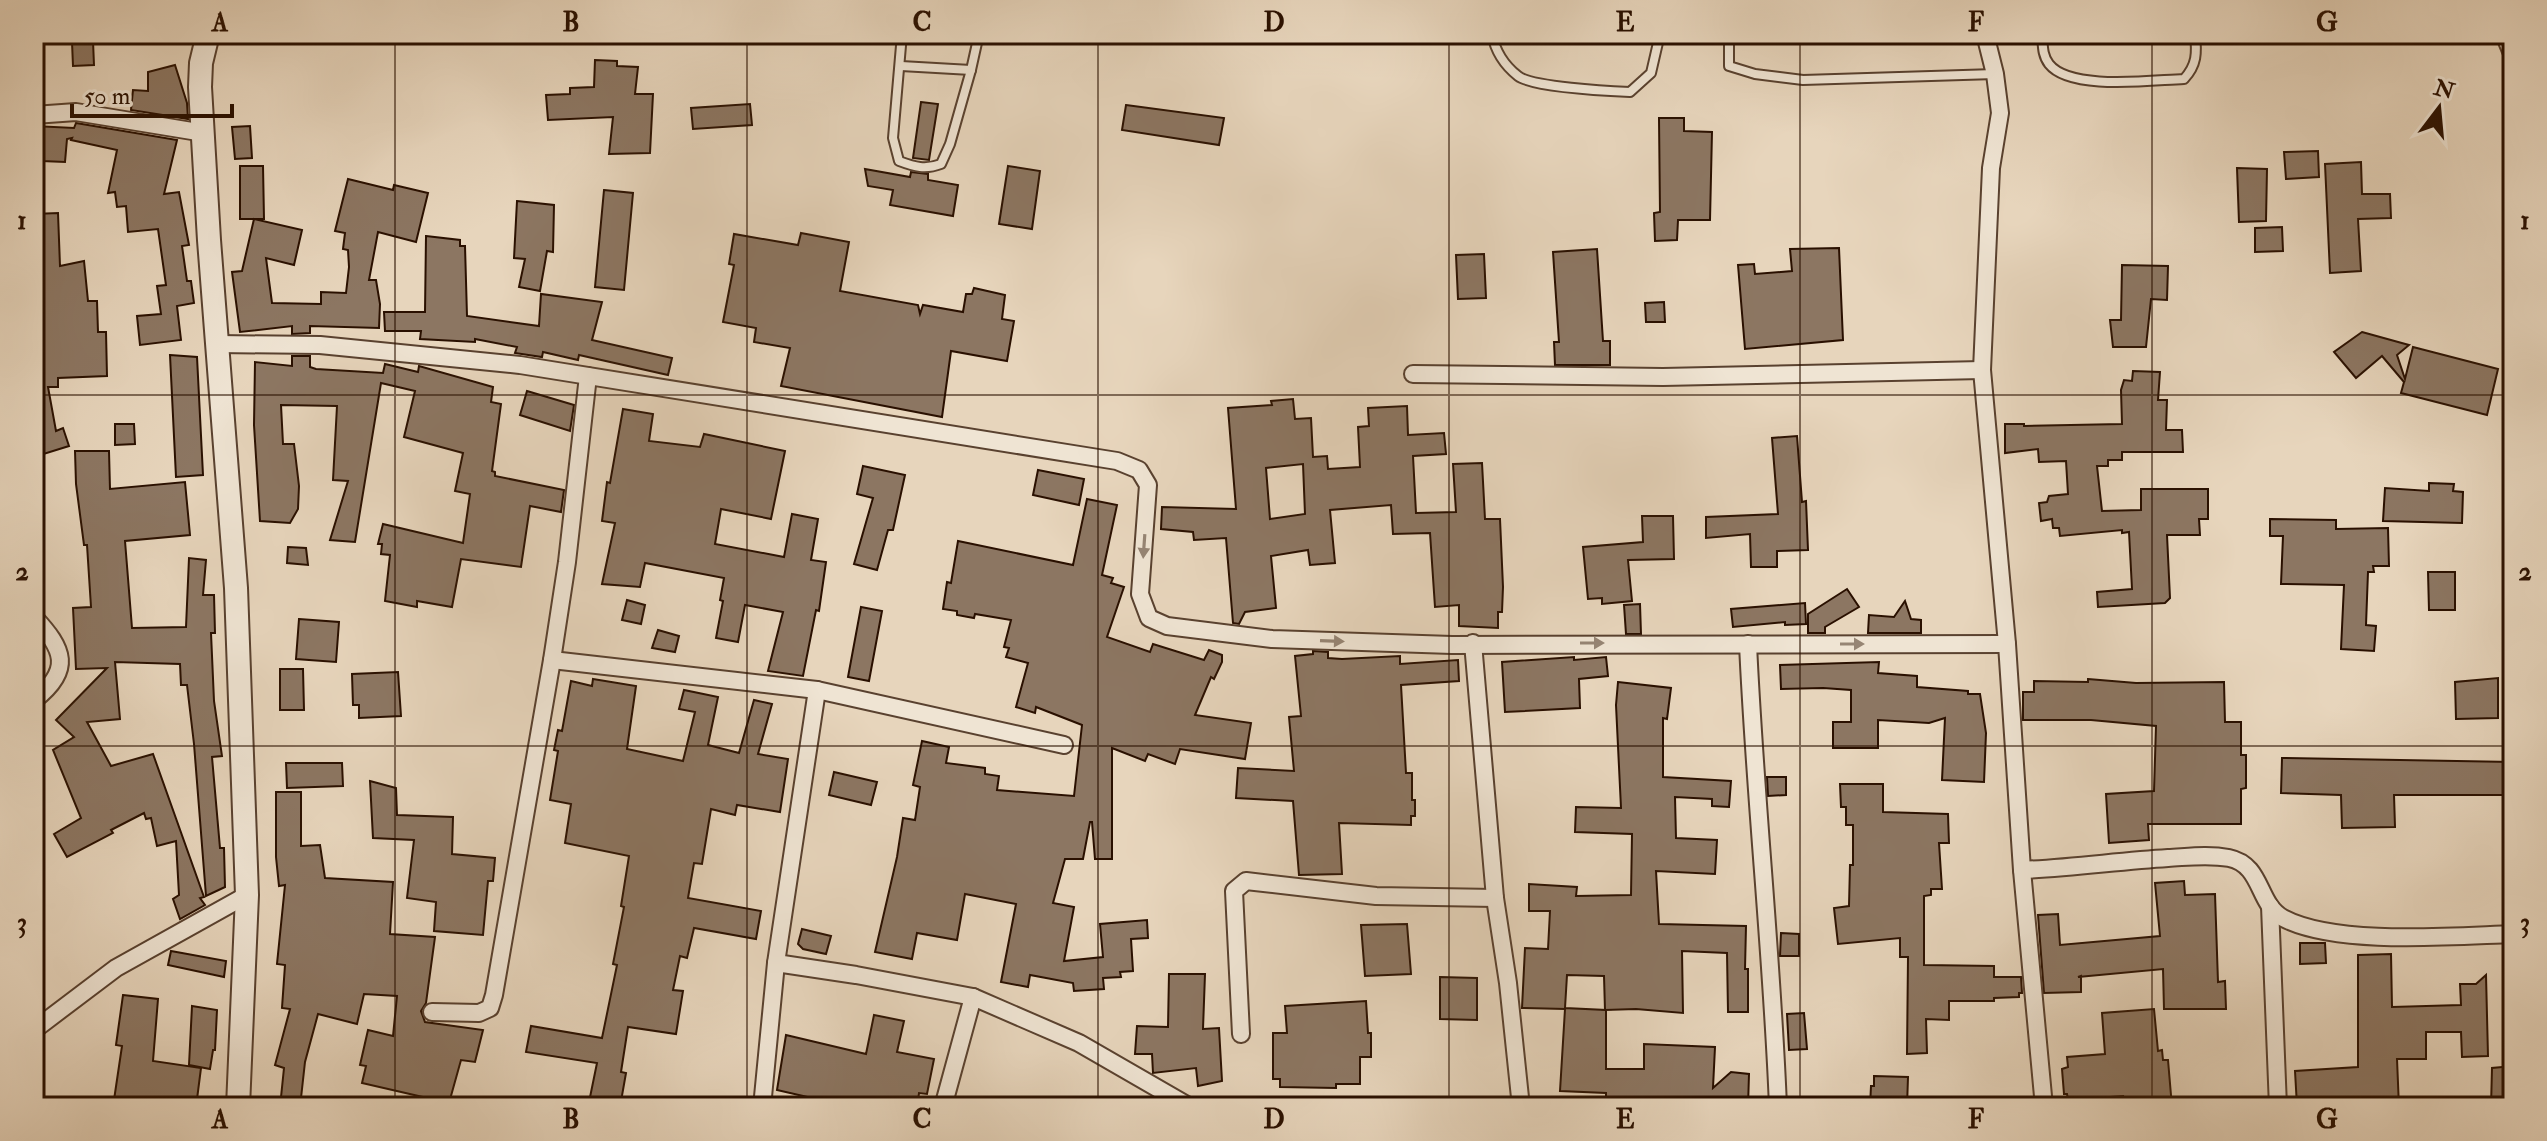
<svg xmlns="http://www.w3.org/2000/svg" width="2547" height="1141" viewBox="0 0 2547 1141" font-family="'IM FELL Double Pica',serif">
  <rect width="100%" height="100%" fill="#e7d5bc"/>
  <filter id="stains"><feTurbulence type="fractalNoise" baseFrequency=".0025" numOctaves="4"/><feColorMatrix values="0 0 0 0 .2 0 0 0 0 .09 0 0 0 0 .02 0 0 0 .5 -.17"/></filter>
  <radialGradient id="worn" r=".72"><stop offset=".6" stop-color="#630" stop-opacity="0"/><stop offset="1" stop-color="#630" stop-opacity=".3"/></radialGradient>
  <!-- building -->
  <g fill="#8c7662" stroke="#2a1000" stroke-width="2" fill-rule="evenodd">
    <polygon points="93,41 94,65 73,66 72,42"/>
    <polygon points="595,60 617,61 617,66 638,67 635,94 653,94 650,153 609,154 613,117 548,120 546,95 570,94 570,88 594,87"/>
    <polygon points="175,65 187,103 188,119 131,110 133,90 148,91 148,72"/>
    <polygon points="921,102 938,104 929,160 913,158"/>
    <polygon points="750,104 752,125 693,129 691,108"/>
    <polygon points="1126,105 1224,118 1219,145 1122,130"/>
    <polygon points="1659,118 1684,118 1684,131 1712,132 1710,220 1678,220 1677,240 1655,241 1654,213 1660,212"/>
    <polygon points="76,123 177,140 164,194 179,192 189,245 182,246 187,281 191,281 194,303 177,306 181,340 140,345 137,316 161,314 157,286 166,285 158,229 128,232 126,206 117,207 115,192 108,193 117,150 71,140 72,138 67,139 65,162 42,161 43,144 34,146 34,126 74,128"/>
    <polygon points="250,126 252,158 235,159 232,127"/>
    <polygon points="2318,151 2319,177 2286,179 2284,152"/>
    <polygon points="2361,162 2362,194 2390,194 2391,218 2358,219 2361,271 2330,273 2325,164"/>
    <polygon points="240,166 263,166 264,219 240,219"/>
    <polygon points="1008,166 1040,171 1032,229 999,224"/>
    <polygon points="2237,168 2267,169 2266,221 2239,222"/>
    <polygon points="865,169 910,177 911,172 928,174 928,180 958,185 953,216 890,205 893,190 868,186"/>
    <polygon points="348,179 393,190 394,185 428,193 416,242 378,232 369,280 376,280 380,304 379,328 310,326 310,333 292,334 292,326 240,332 232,272 242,271 254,219 302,230 294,265 266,258 272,303 321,304 321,292 346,293 349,267 348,250 343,249 345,233 335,231"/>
    <polygon points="604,190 633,193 624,290 595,287"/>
    <polygon points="517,201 554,205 553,252 547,251 540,291 519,287 525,259 514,258"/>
    <polygon points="58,213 60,266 84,261 88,301 97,301 98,332 106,332 107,376 58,378 58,387 48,387 56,431 63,428 69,446 34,457 34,323 39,323 36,256 34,257 34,214"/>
    <polygon points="2282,227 2283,251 2255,252 2255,228"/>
    <polygon points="801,233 849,242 840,291 918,305 920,314 923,305 963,312 966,294 972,294 974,288 1005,295 1002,319 1014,321 1007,361 951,351 942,417 781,386 790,348 754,342 756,328 723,322 734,265 729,264 734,234 798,245"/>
    <polygon points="426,236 460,240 460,246 465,246 467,316 539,326 541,294 602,302 592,340 672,358 668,375 579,355 578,360 543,352 542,357 515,353 517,347 475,339 475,342 420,339 421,331 385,331 384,312 425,312"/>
    <polygon points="1839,248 1843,340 1745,349 1738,265 1754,264 1755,274 1792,271 1790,249"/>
    <polygon points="1597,249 1603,341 1610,341 1610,365 1555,365 1554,342 1559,342 1553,252"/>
    <polygon points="1484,254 1486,298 1458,299 1456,255"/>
    <polygon points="2122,265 2168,266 2167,300 2151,299 2146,347 2113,347 2110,320 2121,320"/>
    <polygon points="1664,302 1665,322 1646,322 1645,303"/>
    <polygon points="2362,332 2409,345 2397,355 2405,379 2413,347 2498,369 2487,415 2401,393 2404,382 2382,356 2356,378 2334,352"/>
    <polygon points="170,355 197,357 203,475 176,477"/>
    <polygon points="292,356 310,356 310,367 316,369 383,373 385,364 418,372 419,366 493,387 491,402 501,404 492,471 495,472 495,476 564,490 561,512 530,506 521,567 461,559 452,607 417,601 417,607 385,601 390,555 381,554 382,544 378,544 383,524 463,543 470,494 455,491 463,453 404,437 415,391 381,383 355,542 330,540 348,481 333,480 337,406 281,405 283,444 294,444 299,486 298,509 290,523 260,521 254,425 255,362 292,366"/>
    <polygon points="2133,371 2160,372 2158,400 2167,400 2166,430 2182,430 2183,452 2122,452 2122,460 2108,460 2108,466 2097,466 2102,511 2141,510 2141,489 2208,489 2208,519 2199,519 2200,535 2167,535 2170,598 2165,603 2098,607 2097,592 2132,589 2129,532 2122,533 2122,530 2060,536 2059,528 2053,528 2052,519 2041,521 2039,503 2047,502 2049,496 2068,494 2066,461 2039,462 2038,449 2005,453 2005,424 2024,424 2024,426 2122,424 2121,390 2124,380 2132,381"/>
    <polygon points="527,391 574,405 570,431 520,415"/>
    <path d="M1293,399l2,20 16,-1 2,39 14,-1 1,13 32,-2 -2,-40 11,-1 -1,-18 39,-2 1,29 36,-2 2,21 -33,2 3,57 40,-1 -3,-48 29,-1 3,56h15l3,68 -1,25h-4v16l-39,-2v-21l-24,2 -5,-74 -37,1 -2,-29 -61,5 5,53 -25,2 -2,-15 -37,6 5,52 -31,4 -6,12 -6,-1 -7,-85 -32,2 -1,-8 -32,-3 1,-22 74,2 -8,-101 44,-3 -1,-4zM1303,464l2,50 -35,5 -4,-51z"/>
    <polygon points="623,409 653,414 649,441 700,447 704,434 785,451 771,519 721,509 715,544 784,557 792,514 818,519 811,560 826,562 819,611 816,610 803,676 768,671 783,612 745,605 738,642 716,638 723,601 720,600 724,578 645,563 640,587 602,584 615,523 602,521 607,482 610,483"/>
    <polygon points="115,424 134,424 135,444 115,445"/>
    <polygon points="1797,436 1802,502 1806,501 1808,550 1777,551 1777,567 1751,567 1750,534 1706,538 1706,517 1778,514 1772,438"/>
    <polygon points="75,451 109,451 110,489 185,482 190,535 125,541 132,628 186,627 189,558 206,560 203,595 214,595 215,633 211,633 214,701 222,756 212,757 220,848 224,848 225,887 206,896 194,744 187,685 181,685 180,664 115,662 120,719 87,722 111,766 153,754 204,897 200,898 205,905 180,919 173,899 179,895 176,841 157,846 151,818 146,819 144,813 111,830 113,833 67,857 54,834 81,818 53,750 74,737 56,720 107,668 76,669 73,608 91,607 87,545 84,545 76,484"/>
    <polygon points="863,466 905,475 893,530 888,530 877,570 854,564 873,498 857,494"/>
    <polygon points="1038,470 1084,479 1079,505 1033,495"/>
    <polygon points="2429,483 2454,484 2453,491 2463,492 2462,523 2383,521 2385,488 2429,491"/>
    <polygon points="1087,499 1117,505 1102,575 1113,578 1111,583 1124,587 1107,637 1150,652 1153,644 1204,660 1209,650 1222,655 1222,662 1214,679 1211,677 1195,715 1251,723 1245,759 1180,749 1175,764 1148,754 1145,761 1112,748 1112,859 1095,859 1092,822 1090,822 1083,859 1065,859 1053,903 1074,907 1064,961 1103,957 1100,924 1147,920 1148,938 1131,939 1133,971 1120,972 1121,977 1103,978 1104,989 1074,991 1073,983 1030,975 1028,987 1001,982 1016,904 965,894 957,940 917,933 912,959 875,952 897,857 903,818 915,820 920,787 913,785 922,741 949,747 946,763 985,768 985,774 999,776 997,790 1074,796 1082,725 1036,707 1035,713 1016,707 1028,663 1006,657 1009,648 1004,647 1011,620 975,614 974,618 957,615 957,611 943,609 947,582 951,583 958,541 1073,565"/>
    <polygon points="1642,516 1673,516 1674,559 1628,560 1632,601 1602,604 1602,598 1588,599 1583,547 1643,542"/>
    <polygon points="2270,519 2336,520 2336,529 2388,528 2389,566 2373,566 2374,572 2368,572 2366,625 2376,626 2374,651 2341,649 2344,585 2281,584 2283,536 2270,536"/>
    <polygon points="288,547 306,548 308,565 287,563"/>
    <polygon points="2428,572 2455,572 2455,610 2429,610"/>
    <polygon points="1847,589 1859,607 1825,627 1825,633 1808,633 1808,614"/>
    <polygon points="627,600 645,605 641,624 622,620"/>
    <polygon points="1905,601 1911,619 1921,620 1921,633 1868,633 1869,615 1894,617"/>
    <polygon points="1805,603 1806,624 1785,625 1785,622 1733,627 1731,609"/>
    <polygon points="1640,604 1641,634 1626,634 1624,605"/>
    <polygon points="861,607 882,611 869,681 848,677"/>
    <polygon points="299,619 339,622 336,662 296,659"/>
    <polygon points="658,630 679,636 675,652 652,648"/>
    <polygon points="1313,651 1328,652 1328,658 1342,659 1400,656 1400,664 1458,660 1459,681 1401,685 1406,773 1412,773 1412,800 1415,800 1415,816 1411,816 1411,825 1339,823 1342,874 1299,875 1293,801 1236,798 1238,768 1294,771 1289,717 1301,716 1295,656 1313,654"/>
    <polygon points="1574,657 1574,660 1606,657 1608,676 1579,679 1580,708 1505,712 1502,662"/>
    <polygon points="1879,662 1878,673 1917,676 1917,687 1968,691 1968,694 1980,694 1986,733 1984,782 1942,780 1945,718 1929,723 1878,720 1878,748 1833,748 1833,722 1851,722 1851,690 1823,688 1781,689 1780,665"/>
    <polygon points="280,669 303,669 304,710 280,710"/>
    <polygon points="398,672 401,716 359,718 359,705 353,705 352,674"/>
    <polygon points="2498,678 2498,718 2456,719 2455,682"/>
    <polygon points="593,679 636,686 627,749 683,761 695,712 679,709 684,690 718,697 708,745 739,753 754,700 772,704 758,754 788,759 780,812 737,805 735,815 711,809 702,864 694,863 688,898 761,911 756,939 694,928 687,958 680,956 673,990 683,991 676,1034 628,1027 621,1072 626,1073 620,1107 588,1107 597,1063 526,1052 531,1026 602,1038 617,965 613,964 624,907 621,906 629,856 565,843 571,804 550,800 558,751 554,750 558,730 562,731 571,681 592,686"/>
    <polygon points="2088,679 2136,683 2224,682 2225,722 2241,722 2241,755 2246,755 2246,788 2241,789 2241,824 2148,824 2149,840 2109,843 2106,794 2154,791 2156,726 2091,720 2023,720 2023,692 2034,692 2034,681 2088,682"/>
    <polygon points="1618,682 1671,688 1667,719 1663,718 1663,777 1731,781 1729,807 1712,806 1712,799 1675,797 1676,838 1717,840 1715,874 1656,871 1659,924 1746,926 1745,969 1748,969 1748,1012 1728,1012 1727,953 1682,951 1683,1013 1636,1009 1605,1010 1604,976 1567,975 1565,1008 1606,1010 1606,1069 1644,1069 1644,1044 1715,1047 1713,1088 1731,1072 1749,1074 1748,1107 1606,1107 1606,1093 1560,1091 1565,1009 1522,1008 1525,948 1548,949 1550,911 1529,911 1529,884 1577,887 1576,896 1631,895 1632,834 1575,832 1576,807 1621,808 1616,705"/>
    <polygon points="2282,758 2513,762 2513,795 2394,795 2395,827 2342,828 2341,795 2281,793"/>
    <polygon points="286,763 342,763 343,786 287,788"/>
    <polygon points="834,772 877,782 871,805 829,795"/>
    <polygon points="1767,777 1786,777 1786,795 1768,796"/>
    <polygon points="370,781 396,788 397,815 453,817 452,854 495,858 493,881 488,881 483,935 434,931 436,902 407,898 414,840 373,838"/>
    <polygon points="1840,784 1883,784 1883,812 1948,814 1949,843 1939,843 1942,889 1931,889 1931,895 1924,896 1924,965 1994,966 1994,977 2021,977 2022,993 2019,993 2019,997 1994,998 1994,1001 1949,1001 1949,1020 1926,1019 1927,1053 1907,1054 1908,957 1900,957 1900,938 1838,944 1834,908 1849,906 1850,865 1853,865 1853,825 1846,825 1846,807 1841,807"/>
    <polygon points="276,792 301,792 301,846 320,845 325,878 393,882 390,934 435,937 426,1003 421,1011 425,1022 483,1030 475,1062 461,1060 449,1103 362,1083 366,1066 360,1065 368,1030 393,1036 397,996 364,994 357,1024 318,1014 305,1062 300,1107 280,1107 284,1068 275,1065 290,1009 282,1008 285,965 277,964 285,885 279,886 276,857"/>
    <polygon points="2184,881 2185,895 2215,894 2218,982 2225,981 2226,1009 2164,1009 2163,969 2078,977 2081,976 2081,992 2044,993 2038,915 2058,914 2060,945 2160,936 2155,883"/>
    <polygon points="1407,924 1411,974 1365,976 1361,925"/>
    <polygon points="802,929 831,936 826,954 803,949 798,944"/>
    <polygon points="1781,933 1799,934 1799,956 1780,956"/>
    <polygon points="2300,943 2325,943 2326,963 2300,964"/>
    <polygon points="171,951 226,961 224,977 168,965"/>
    <polygon points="2391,954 2392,1007 2461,1005 2460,984 2476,984 2486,975 2488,1056 2462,1057 2461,1032 2426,1032 2426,1059 2397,1059 2399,1107 2324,1107 2324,1104 2297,1106 2295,1071 2358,1067 2358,955"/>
    <polygon points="1169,974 1205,974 1203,1029 1219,1028 1222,1081 1198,1086 1196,1068 1153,1073 1152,1054 1135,1054 1137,1026 1168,1027"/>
    <polygon points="1440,977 1477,978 1477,1020 1440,1019"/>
    <polygon points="123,995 158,999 153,1061 201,1068 196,1107 160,1107 114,1100 122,1046 116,1045"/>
    <polygon points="1366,1001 1368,1033 1371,1033 1371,1057 1360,1057 1360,1084 1336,1084 1336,1088 1280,1087 1280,1079 1273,1079 1273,1033 1287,1033 1285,1006"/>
    <polygon points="192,1006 217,1010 215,1050 213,1050 210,1069 189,1065"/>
    <polygon points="2154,1009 2158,1051 2162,1050 2163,1060 2168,1060 2172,1107 2122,1107 2123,1096 2068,1100 2067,1094 2064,1094 2062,1069 2068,1067 2067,1057 2105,1054 2102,1013"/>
    <polygon points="1804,1013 1807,1049 1789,1050 1787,1014"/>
    <polygon points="874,1015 904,1021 897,1052 934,1059 927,1094 919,1093 917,1107 874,1107 852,1103 851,1107 777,1090 786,1035 866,1054"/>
    <polygon points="2513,1066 2513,1107 2491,1107 2492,1068"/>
    <polygon points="1874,1076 1908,1077 1907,1107 1870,1107 1871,1086 1874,1086"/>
  </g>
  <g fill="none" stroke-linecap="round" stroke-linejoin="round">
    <!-- service casing -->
    <g stroke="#59412f" stroke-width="12">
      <g id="service">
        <path d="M902,34l-9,104 6,23c16,6 26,9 42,3l9,-20 21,-74 8,-36"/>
        <path d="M1492,34c3,16 12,31 26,42 14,11 90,15 112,16l21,-19 9,-39"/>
        <polyline points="1729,34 1729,66 1755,74 1803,80 1995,74"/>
        <path d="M2042,34c1,11 0,21 7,30 21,27 103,16 135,15 13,-14 13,-26 11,-45"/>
        <polyline points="901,66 971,70"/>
      </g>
    </g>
    <!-- minor casing -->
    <g stroke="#59412f" stroke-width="20">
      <g id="minor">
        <polyline points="1985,34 1995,74 2000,113 1991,168 1982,370 2007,644 2022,870 2044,1107"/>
        <polyline points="2504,34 2513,56"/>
        <polyline points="34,115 76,112 204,133"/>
        <polyline points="217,344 320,345 520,365 1117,461 1139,470 1148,485 1140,594 1149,618 1167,626 1272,639 1452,645 2007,644"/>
        <polyline points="1413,374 1663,377 1982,370"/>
        <path d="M34,617c30,32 39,53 0,83"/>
        <polyline points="1473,643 1495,898 1508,983 1521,1107"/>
        <path d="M1748,644c7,155 24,309 30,463"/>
        <polyline points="552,660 817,690 1064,745"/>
        <path d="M2022,870c49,-2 97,-9 146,-12 20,-1 40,-4 61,0 34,7 28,46 54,60 53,28 170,18 230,16"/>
        <polyline points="2270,906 2278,1107"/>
        <polyline points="776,963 856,975 973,997 1079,1043 1190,1107"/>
        <polyline points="432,1012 479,1013 490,1008 494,995 552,660 567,562 588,376"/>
        <polyline points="34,1030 116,968 247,895"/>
        <polyline points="1241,1034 1234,891 1246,881 1376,896 1495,898"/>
        <polyline points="762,1107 776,963 817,690"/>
        <polyline points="943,1107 973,997"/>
      </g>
    </g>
    <!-- tertiary casing -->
    <g stroke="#59412f" stroke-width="26">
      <polyline id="tertiary" points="208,34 201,63 200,87 209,240 236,588 247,895 238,1107"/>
    </g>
    <!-- service -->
    <use href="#service" stroke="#efe4d3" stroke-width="8"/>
    <!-- minor -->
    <use href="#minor" stroke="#efe4d3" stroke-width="16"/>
    <!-- tertiary -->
    <use href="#tertiary" stroke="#efe4d3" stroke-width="22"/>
  </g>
  <!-- one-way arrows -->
  <defs><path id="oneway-solid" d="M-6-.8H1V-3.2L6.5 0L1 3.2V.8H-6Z" transform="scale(2)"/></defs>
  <g fill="#968574">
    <use href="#oneway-solid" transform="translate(1144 546) rotate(94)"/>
    <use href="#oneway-solid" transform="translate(1332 641) rotate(2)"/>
    <use href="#oneway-solid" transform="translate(1592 643)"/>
    <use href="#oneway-solid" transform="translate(1852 644)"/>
  </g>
  <!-- grid -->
  <path fill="none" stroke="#2a1000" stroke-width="2" stroke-opacity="0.55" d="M395,34v1073M747,34v1073M1098,34v1073M1449,34v1073M1800,34v1073M2152,34v1073M34,395h2479M34,746h2479"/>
  <!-- margin -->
  <rect width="2547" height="1141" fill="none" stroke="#e7d5bc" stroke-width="88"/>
  <!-- north arrow -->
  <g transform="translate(2439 108) rotate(16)" stroke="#efe4d3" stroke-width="6" paint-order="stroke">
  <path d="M0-6L14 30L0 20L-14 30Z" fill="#2a1000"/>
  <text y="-12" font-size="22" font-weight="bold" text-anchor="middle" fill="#2a1000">N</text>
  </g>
  <!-- scale -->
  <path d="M72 104v12h160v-12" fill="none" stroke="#2a1000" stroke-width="4"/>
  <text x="84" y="104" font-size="24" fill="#2a1000" stroke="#efe4d3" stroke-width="6" paint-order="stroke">50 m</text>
  <rect x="44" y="44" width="2459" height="1053" fill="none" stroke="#2a1000" stroke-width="3"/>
  <g font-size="26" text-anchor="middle" font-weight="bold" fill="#2a1000">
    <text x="220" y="31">A</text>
    <text x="571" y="31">B</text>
    <text x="922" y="31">C</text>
    <text x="1274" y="31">D</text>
    <text x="1625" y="31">E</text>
    <text x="1976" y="31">F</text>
    <text x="2327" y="31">G</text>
    <text x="22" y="229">1</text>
    <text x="2525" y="229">1</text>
    <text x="22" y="580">2</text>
    <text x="2525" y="580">2</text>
    <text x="22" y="931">3</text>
    <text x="2525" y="931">3</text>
    <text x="220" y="1128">A</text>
    <text x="571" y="1128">B</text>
    <text x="922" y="1128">C</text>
    <text x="1274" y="1128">D</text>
    <text x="1625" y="1128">E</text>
    <text x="1976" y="1128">F</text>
    <text x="2327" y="1128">G</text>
  </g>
  <rect width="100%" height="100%" filter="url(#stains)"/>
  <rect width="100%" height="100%" fill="url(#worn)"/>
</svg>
